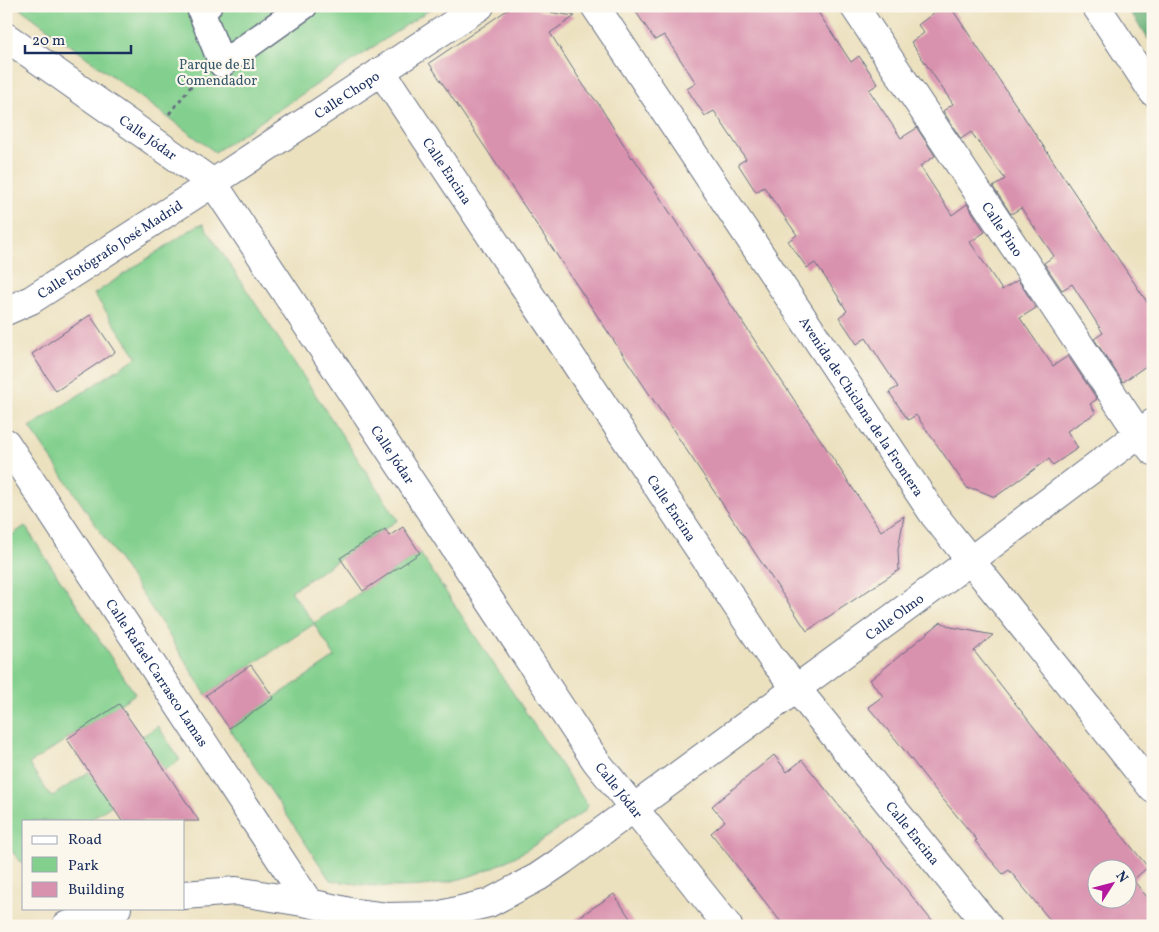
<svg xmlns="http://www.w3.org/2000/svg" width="1159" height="932" viewBox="0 0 1159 932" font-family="Vollkorn,serif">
  <rect width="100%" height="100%" fill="#fbf7ec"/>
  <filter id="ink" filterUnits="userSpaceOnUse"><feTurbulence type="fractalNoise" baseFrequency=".02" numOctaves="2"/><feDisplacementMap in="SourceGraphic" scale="10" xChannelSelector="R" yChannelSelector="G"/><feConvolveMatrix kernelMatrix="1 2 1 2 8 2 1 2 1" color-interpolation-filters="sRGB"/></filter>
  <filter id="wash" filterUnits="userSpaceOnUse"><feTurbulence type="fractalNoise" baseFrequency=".0096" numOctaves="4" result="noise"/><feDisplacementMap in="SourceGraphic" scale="20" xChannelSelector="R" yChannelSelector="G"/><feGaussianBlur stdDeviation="1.12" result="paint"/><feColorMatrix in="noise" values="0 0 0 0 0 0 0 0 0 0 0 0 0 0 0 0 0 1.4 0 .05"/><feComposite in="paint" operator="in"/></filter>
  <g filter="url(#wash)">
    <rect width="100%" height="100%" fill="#ece1bf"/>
    <!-- green -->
    <g fill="#83d08e" stroke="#4f8076">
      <polygon points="17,6 435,6 215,152"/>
      <path d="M203,224l195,296 -107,71 23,32 106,-70 168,253 -5,6c-22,14 -44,32 -67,44 -65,35 -115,36 -186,24l-101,-152 106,-71 -21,-33 -108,71 -42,-68 -134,-200 107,-70 -43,-63 104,-69z"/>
      <polygon points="25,526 135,694 29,764 51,797 158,726 180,760 88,821 24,821 24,865 6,845 6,539"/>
    </g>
    <!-- forest -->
    <polygon fill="#6ab279" stroke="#42706c" points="1126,6 1153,6 1153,46"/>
    <g id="blocks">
      <!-- building -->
      <g fill="#d992ae" fill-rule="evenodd">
        <polygon points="513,6 531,6 541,11 575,16 550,33 584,86 598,103 632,158 633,157 645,175 881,531 904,516 898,550 899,570 807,631 429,63"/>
        <polygon points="632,6 814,6 851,62 859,56 878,84 869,90 901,138 917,128 935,156 920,166 952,215 967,204 985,232 970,242 1002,290 1018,280 1036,308 1020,318 1053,366 1068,356 1097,399 1090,404 1096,413 1067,431 1078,448 1053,465 1049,459 995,497 975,489 968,489 916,415 908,420 889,392 898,387 882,363 866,338 857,344 839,317 847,311 832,287 815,263 807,268 788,241 797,235 764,187 756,192 738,164 746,159 714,111 705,116 687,89 696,83 664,35 655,40"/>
        <polygon points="943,6 950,6 1153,311 1153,361 1123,382 1094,339 1103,333 1072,284 1062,290 1044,263 1054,256 1021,208 1011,214 993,187 1005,179 971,132 961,139 943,111 953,104 911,42 924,33 918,25"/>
        <polygon points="90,315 115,352 56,391 32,354"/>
        <polygon points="403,527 420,553 363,591 340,558 385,529 389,536"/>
        <path d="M941,622l10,5 42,8 -19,16 92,117 82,99 -15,13 20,24v22h-98l-46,-56 -6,4 -14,-16 -14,-17 2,-1 -41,-49 -39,-50 -29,-34 15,-11 -13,-16zM1096,870h30v30h-30z"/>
        <polygon points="251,665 274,698 229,728 206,695"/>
        <polygon points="119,704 165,770 199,821 122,821 67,739"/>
        <polygon points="774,755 787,772 802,760 936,926 784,926 711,833 725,821 712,806"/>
        <polygon points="614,894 635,926 565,926"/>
      </g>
    </g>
  </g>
  <g filter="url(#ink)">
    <use href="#blocks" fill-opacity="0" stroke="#646d80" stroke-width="1"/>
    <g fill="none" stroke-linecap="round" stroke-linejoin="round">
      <!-- pedestrian casing -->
      <g stroke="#646d80" stroke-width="29">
        <polyline id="pedestrian" points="208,6 201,11 222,64 304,6"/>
      </g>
      <!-- minor casing -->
      <g stroke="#646d80" stroke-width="30">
        <g id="minor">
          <path id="s1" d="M595,6l339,509 219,274"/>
          <path id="s2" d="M854,6l285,428 14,17"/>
          <polyline points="1096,6 1153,92"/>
          <path id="s3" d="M6,37l207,146 383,578 132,165"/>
          <path id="s4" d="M381,71l390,586 217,269"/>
          <path id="s5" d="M6,311l25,-11 182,-117 267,-177"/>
          <path id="s6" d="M6,443l303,460"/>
          <path id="s7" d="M184,895l52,-4 73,12 45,10 33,4 49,-1 53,-13 49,-26 25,-17 407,-299 183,-138"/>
          <polyline points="66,926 117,908"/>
        </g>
      </g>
      <!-- path -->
      <polyline stroke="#646d80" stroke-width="3" stroke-dasharray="4 4" stroke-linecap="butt" points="169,114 196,80"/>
      <!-- pedestrian -->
      <use href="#pedestrian" stroke="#fff" stroke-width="26"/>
      <!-- minor -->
      <use href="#minor" stroke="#fff" stroke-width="28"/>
    </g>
  </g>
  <g text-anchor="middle" stroke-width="4.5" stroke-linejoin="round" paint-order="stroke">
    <!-- park labels -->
    <g font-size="14" fill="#35576a" stroke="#fbf7ec">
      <text x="217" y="69">Parque de El<tspan x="217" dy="16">Comendador</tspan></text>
    </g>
    <!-- street labels -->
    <g font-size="14" fill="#1b2f5e" stroke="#fbf7ec">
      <text dy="5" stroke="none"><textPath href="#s5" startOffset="404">Calle Chopo</textPath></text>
      <text dy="5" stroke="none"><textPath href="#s3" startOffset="174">Calle Jódar</textPath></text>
      <text dy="5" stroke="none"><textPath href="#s4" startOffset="120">Calle Encina</textPath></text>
      <text dy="5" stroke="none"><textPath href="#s2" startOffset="268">Calle Pino</textPath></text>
      <text dy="5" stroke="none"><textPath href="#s5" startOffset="121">Calle Fotógrafo José Madrid</textPath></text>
      <text dy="5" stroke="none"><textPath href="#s1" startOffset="481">Avenida de Chiclana de la Frontera</textPath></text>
      <text dy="5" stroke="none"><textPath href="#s3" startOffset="579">Calle Jódar</textPath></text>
      <text dy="5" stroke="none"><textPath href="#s4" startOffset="525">Calle Encina</textPath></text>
      <text dy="5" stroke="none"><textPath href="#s7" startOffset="806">Calle Olmo</textPath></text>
      <text dy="5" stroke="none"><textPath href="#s6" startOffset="275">Calle Rafael Carrasco Lamas</textPath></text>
      <text dy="5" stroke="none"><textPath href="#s3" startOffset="984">Calle Jódar</textPath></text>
      <text dy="5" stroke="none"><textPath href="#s4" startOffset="930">Calle Encina</textPath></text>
    </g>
  </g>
  <!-- margin -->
  <rect width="1159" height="932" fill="none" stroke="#fbf7ec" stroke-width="25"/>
  <!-- legend -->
  <rect x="22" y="820" width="162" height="90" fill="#fbf7ec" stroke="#a1a7b3"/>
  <rect x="32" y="836" width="25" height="8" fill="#ffffff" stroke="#a1a7b3"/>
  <text x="68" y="844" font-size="15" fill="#1b2f5e">Road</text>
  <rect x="32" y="857" width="25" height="15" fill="#83d08e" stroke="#a1a7b3"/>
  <text x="68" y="870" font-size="15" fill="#1b2f5e">Park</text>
  <rect x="32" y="882" width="25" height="15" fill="#d992ae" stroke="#a1a7b3"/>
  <text x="68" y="894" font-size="15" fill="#1b2f5e">Building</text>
  <!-- north arrow -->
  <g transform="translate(1112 884) rotate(54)"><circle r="24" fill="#fbf7ec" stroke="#a1a7b3"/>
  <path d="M0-4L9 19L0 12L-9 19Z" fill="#b5179e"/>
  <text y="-8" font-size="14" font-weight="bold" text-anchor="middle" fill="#1b2f5e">N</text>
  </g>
  <!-- scale -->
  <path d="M25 45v8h106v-8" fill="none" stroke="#1b2f5e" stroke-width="2.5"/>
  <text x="32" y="45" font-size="15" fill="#1b2f5e" stroke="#fbf7ec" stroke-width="4" paint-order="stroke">20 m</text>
</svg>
